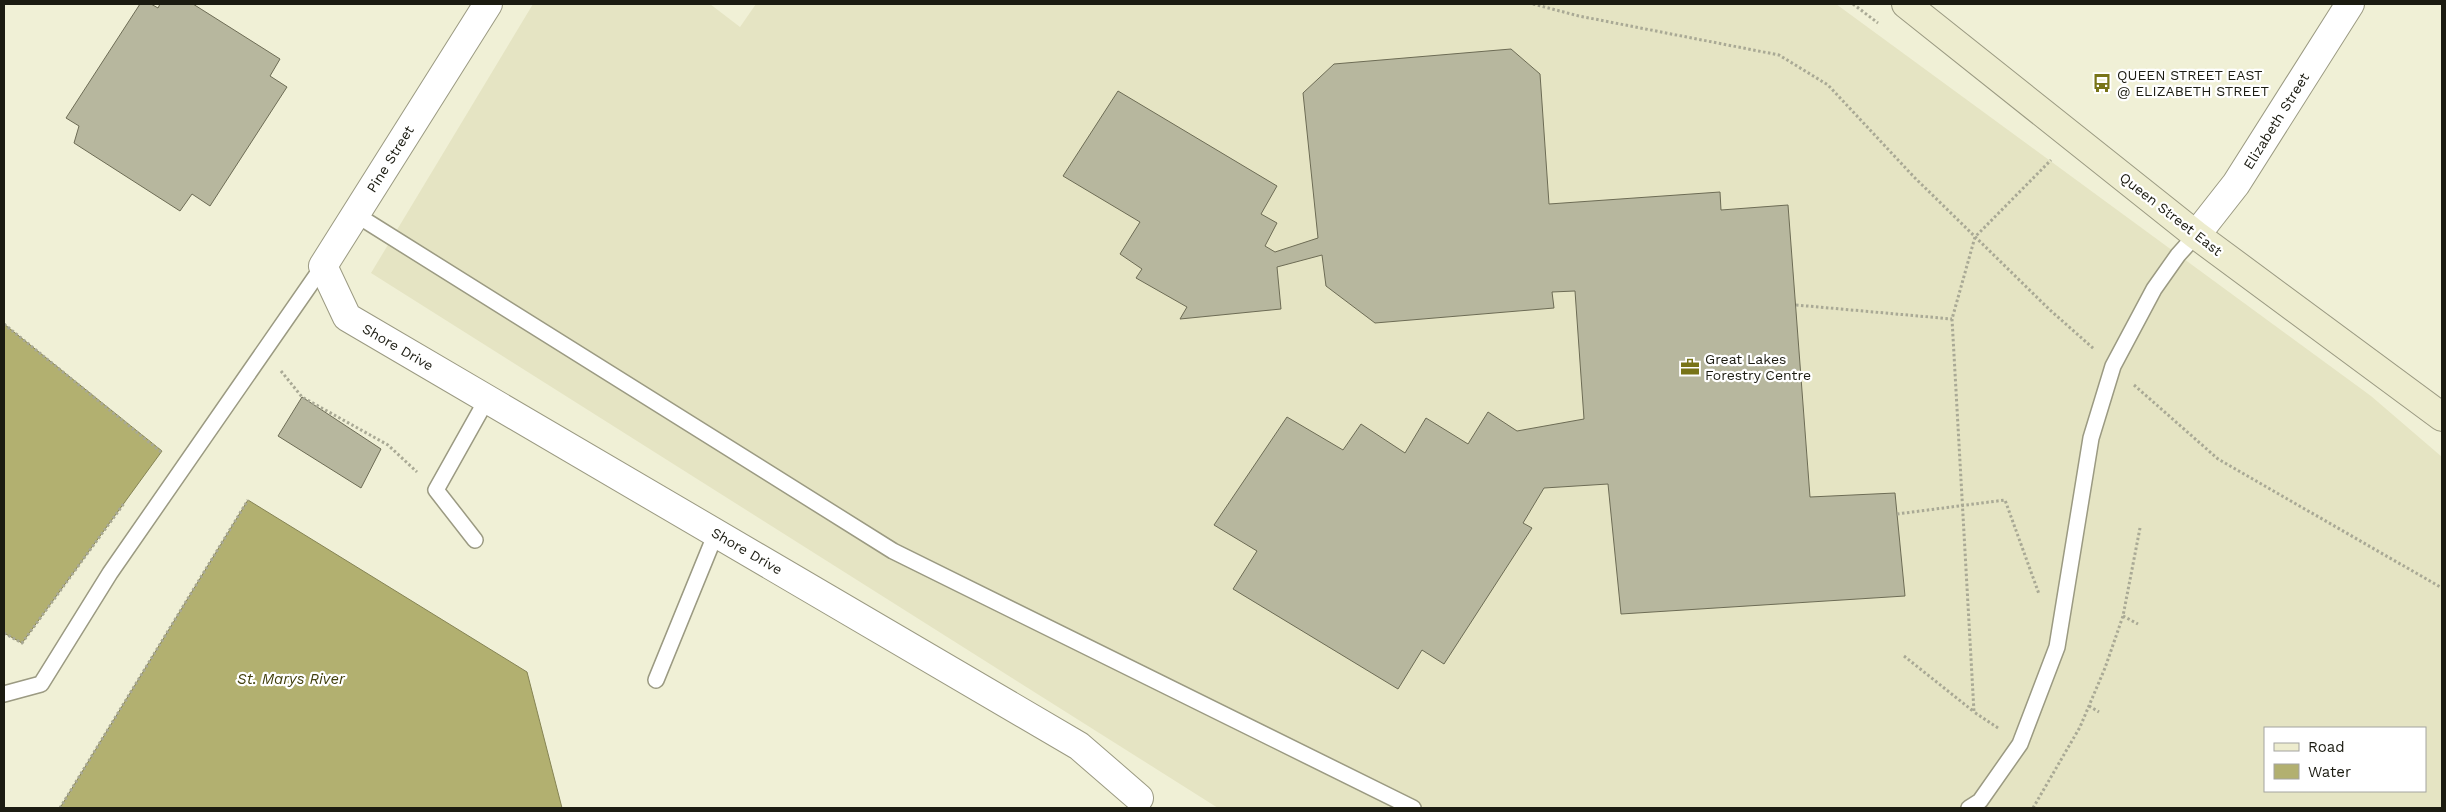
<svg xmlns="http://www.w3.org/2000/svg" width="2446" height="812" viewBox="0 0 2446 812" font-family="'Work Sans',sans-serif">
  <rect width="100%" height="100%" fill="#f0f0d6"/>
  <!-- built -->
  <path fill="#e5e4c3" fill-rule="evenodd" d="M533,4h177l30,23 16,-23h1080l535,392 71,61v351h-1224l-847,-535zM2265,728h160v63h-160z"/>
  <!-- water -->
  <g fill="#b2b070" stroke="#858354">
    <polygon points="4,324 162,451 22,643 4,633"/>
    <polygon points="248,500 527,672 562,808 60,808"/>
  </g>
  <!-- building -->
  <g fill="#b7b79e" stroke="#6d6c55">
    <polygon points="140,4 151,4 158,8 160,4 193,4 280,59 270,76 287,87 210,206 192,194 180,211 74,143 79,126 66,118"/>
    <polygon points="1511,49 1540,74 1549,204 1720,192 1721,210 1788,205 1810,497 1895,493 1905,596 1621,614 1608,484 1544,488 1523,523 1532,528 1444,664 1422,650 1398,689 1233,589 1257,551 1214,525 1287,417 1343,450 1361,424 1405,453 1426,418 1468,444 1488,412 1517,431 1584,419 1575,291 1552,292 1554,308 1375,323 1326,286 1322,255 1277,267 1281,309 1180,319 1187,307 1136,278 1142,269 1120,254 1140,222 1063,176 1118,91 1277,186 1261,214 1277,223 1265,246 1275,252 1318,238 1303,93 1334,64"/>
    <polygon points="302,397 381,449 361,488 278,436"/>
  </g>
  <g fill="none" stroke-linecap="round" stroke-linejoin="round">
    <!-- service casing -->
    <g stroke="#9b9a82" stroke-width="18">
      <g id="service">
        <polyline points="355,214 893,551 1413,808"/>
        <polyline points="475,540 436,490 487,399"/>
        <polyline points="656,680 716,533"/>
        <polyline points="4,694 41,684 110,573 323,266"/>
        <polyline points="1969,808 1980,801 2020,744 2057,647 2091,438 2113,366 2154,289 2178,255 2196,235"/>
      </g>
    </g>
    <!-- minor casing -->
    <g stroke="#9b9a82" stroke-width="30">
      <g id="minor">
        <polyline points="488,4 323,266 347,317 1079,746 1139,798"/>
        <polyline points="2196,235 2236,184 2350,4"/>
      </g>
    </g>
    <!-- secondary casing -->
    <g stroke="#9b9a82" stroke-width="30">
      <polyline id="secondary" points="1906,4 2196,235 2442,417"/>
    </g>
    <!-- path -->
    <g stroke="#a9a995" stroke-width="3" stroke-dasharray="2.5 2.5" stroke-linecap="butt">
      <polyline points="1533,4 1579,16 1779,55 1828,85 1914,177 2050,310 2094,349"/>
      <polyline points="1853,4 1878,23"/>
      <polyline points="1796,305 1952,319"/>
      <polyline points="4,324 161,452"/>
      <polyline points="281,371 302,397 388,445 417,472"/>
      <polyline points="2134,385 2218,459 2442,588"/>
      <polyline points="1897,514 2005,500 2039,594"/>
      <polyline points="2123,616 2138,624"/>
      <polyline points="4,633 22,643 125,502"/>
      <polyline points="1904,656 1973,711"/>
      <polyline points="2089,706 2099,712"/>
      <polyline points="1998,728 1974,712 1952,319 1975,237 2051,160"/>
      <polyline points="60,808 248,500"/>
      <polyline points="2033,808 2080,727 2105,668 2123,616 2140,528"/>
    </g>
    <!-- service -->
    <use href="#service" stroke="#fff" stroke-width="15"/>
    <!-- minor -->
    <use href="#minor" stroke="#fff" stroke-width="28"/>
    <!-- secondary -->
    <use href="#secondary" stroke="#edecce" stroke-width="28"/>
  </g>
  <!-- icons -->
  <defs>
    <g id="bus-bare" transform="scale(1.5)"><path d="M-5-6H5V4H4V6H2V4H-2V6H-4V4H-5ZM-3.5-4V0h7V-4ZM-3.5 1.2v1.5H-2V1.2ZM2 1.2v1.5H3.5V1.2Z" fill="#787418" stroke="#fff" stroke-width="2.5" paint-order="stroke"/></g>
    <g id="office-bare" transform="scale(1.5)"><path d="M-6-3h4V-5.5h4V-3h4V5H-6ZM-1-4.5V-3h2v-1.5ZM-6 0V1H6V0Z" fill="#787418" stroke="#fff" stroke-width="2.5" paint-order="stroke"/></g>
  </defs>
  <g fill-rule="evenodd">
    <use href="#bus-bare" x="2102" y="83"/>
    <use href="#office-bare" x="1690" y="367"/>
  </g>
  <g text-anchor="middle" stroke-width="4.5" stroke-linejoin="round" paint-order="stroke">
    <!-- poi labels -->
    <g font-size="14" fill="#1b1b11" stroke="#fff" text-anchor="start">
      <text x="2117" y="80">QUEEN STREET EAST<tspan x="2117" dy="16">@ ELIZABETH STREET</tspan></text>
      <text x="1705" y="364">Great Lakes<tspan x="1705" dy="16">Forestry Centre</tspan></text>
    </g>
    <!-- street labels -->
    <g font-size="14" fill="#1b1b11" stroke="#fff">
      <text transform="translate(2276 121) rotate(-58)" y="5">Elizabeth Street</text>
      <text transform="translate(390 159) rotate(-58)" y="5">Pine Street</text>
      <text transform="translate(2171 214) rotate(38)" y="5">Queen Street East</text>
      <text transform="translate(398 347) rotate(30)" y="5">Shore Drive</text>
      <text transform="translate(747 551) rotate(30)" y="5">Shore Drive</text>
    </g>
    <!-- water labels -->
    <g font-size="15" font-style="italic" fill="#42400d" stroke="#fff">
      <text x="291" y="684">St. Marys River</text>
    </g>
  </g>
  <!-- border -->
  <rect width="2446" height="812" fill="none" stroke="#1b1b11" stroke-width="10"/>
  <!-- legend -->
  <rect x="2264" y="727" width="162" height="65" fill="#ffffff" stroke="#a4a4a0"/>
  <rect x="2274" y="743" width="25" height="8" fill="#edecce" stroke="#a4a4a0"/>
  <text x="2308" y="752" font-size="15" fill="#1b1b11">Road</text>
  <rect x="2274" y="764" width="25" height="15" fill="#b2b070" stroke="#a4a4a0"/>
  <text x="2308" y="777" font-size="15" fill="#1b1b11">Water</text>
</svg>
